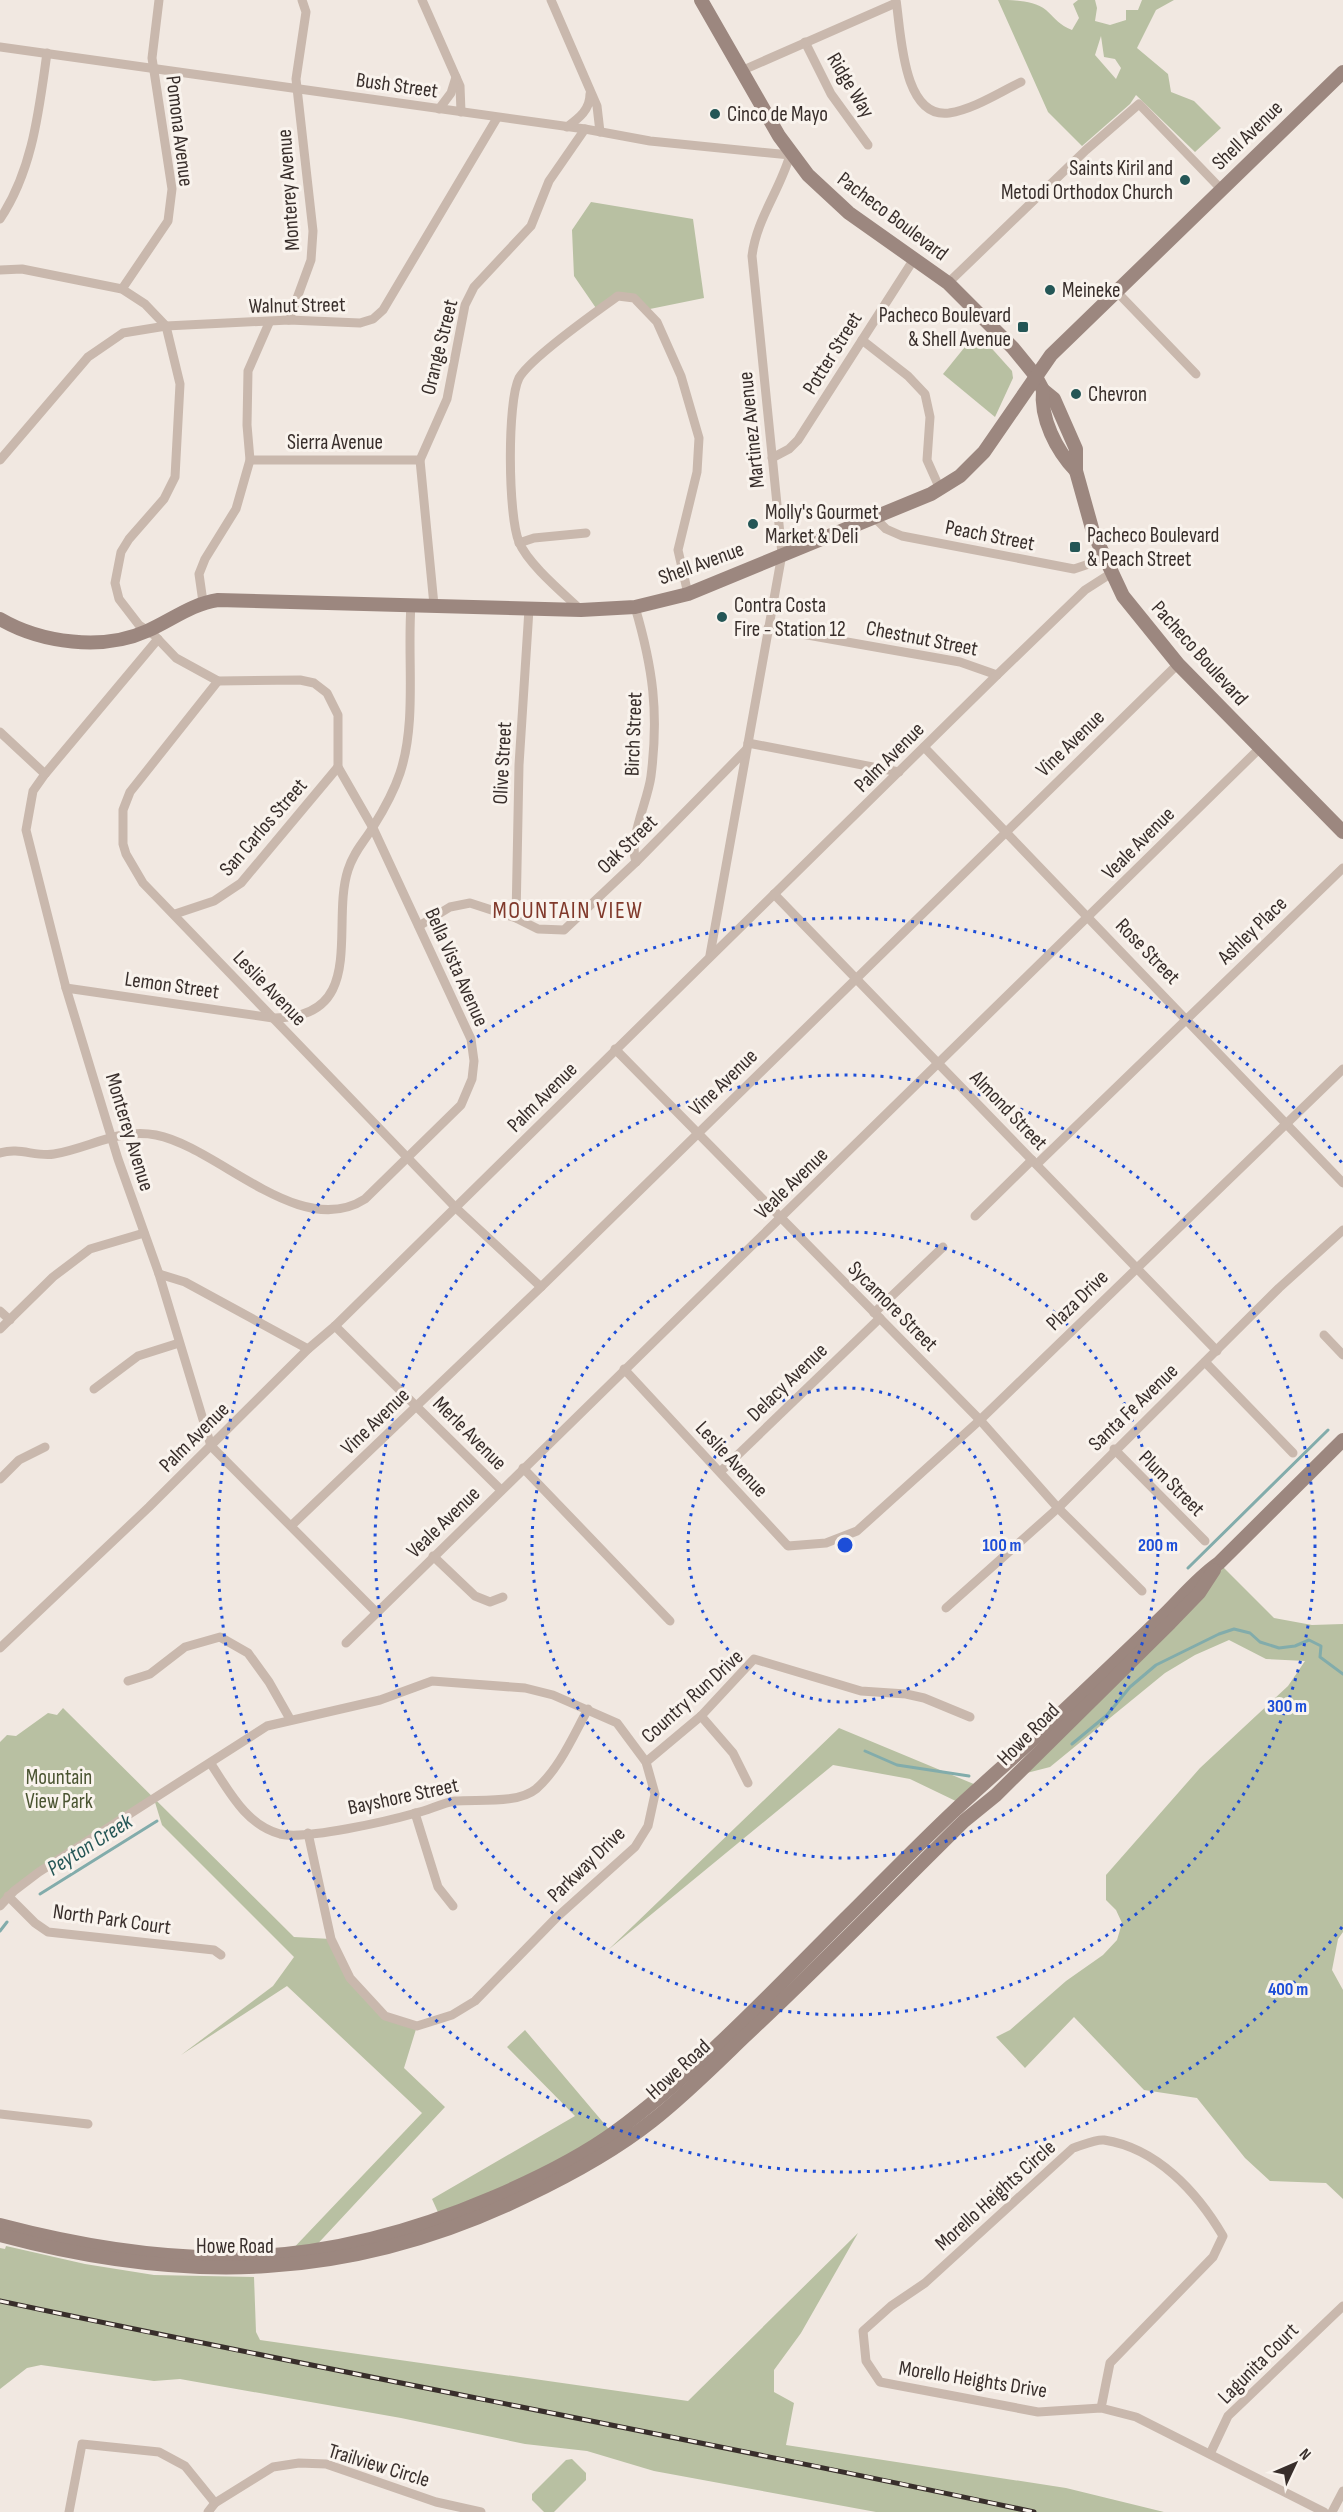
<svg xmlns="http://www.w3.org/2000/svg" width="1343" height="2512" viewBox="0 0 1343 2512" font-family="'Sofia Sans Condensed',sans-serif">
  <rect width="100%" height="100%" fill="#f1e8e1"/>
  <!-- green -->
  <g fill="#b8c0a2" fill-rule="evenodd">
    <path d="M998,0c15,0 36,0 48,10 10,9 13,15 26,20l7,-12 -6,-14 5,-4h17l2,8 -2,13 15,4 16,-5v-10h12l4,-10h32l-18,10 -19,38 31,26 3,18 23,9 27,27 -26,24 -59,-57 -6,9 -48,42 -34,-34zM1101,36l3,21 11,2 6,9 -5,11 -21,-24z"/>
    <polygon points="591,202 693,219 704,298 645,310 634,298 618,296 598,311 574,276 572,230"/>
    <polygon points="977,332 1012,371 1013,378 995,417 943,374"/>
    <polygon points="1219,1563 1274,1618 1312,1625 1343,1624 1343,1932 1338,1939 1332,1970 1343,1990 1343,2199 1326,2183 1270,2181 1245,2158 1197,2098 1144,2090 1074,2017 1025,2068 996,2037 1010,2030 1066,1981 1103,1955 1117,1940 1122,1923 1116,1910 1106,1900 1106,1875 1200,1768 1288,1686 1305,1661 1266,1659 1229,1640 1195,1655 1165,1673 1050,1767 1015,1776"/>
    <polygon points="63,1708 294,1937 331,1939 350,1978 385,2016 417,2026 404,2068 445,2107 311,2251 286,2256 422,2113 287,1986 181,2055 273,1986 294,1957 162,1825 154,1799 49,1866 0,1906 0,1742 7,1735 16,1736 48,1713 57,1715"/>
    <polygon points="839,1728 981,1787 962,1804 910,1779 833,1765 608,1950"/>
    <polygon points="525,2030 613,2134 441,2219 432,2199 575,2116 507,2047"/>
    <polygon points="858,2233 801,2333 774,2370 774,2392 794,2403 786,2445 1066,2488 1164,2512 876,2512 654,2471 587,2451 525,2444 401,2418 180,2379 154,2381 41,2365 27,2368 0,2389 0,2248 5,2249 6,2246 85,2264 154,2275 254,2277 256,2332 260,2340 688,2401"/>
    <polygon points="572,2459 586,2473 586,2480 554,2512 544,2512 532,2500 532,2494 566,2460"/>
  </g>
  <g fill="none" stroke-linecap="round" stroke-linejoin="round">
    <!-- stream -->
    <g stroke="#82acab" stroke-width="3">
      <polyline points="1188,1568 1328,1430"/>
      <polyline points="1072,1744 1107,1715 1130,1687 1156,1665 1219,1634 1234,1629 1250,1633 1260,1642 1279,1648 1295,1646 1309,1640 1321,1646 1320,1657 1343,1674"/>
      <polyline points="865,1751 897,1765 969,1776"/>
      <polyline points="40,1894 157,1821"/>
      <polyline points="0,1931 7,1922"/>
    </g>
    <!-- street -->
    <g stroke="#c9b8ad" stroke-width="9">
      <polyline points="422,0 460,86 461,112"/>
      <polyline points="551,0 597,106 600,132"/>
      <path d="M896,0c5,31 6,119 53,113 25,-4 49,-20 72,-31"/>
      <polyline points="805,42 831,94 868,145"/>
      <path d="M0,47l585,82 65,12 140,14c-10,35 -34,65 -38,101l30,298 -72,401"/>
      <polyline points="741,71 896,3"/>
      <polyline points="439,109 451,93 456,77"/>
      <path d="M567,127c12,-9 23,-17 23,-33"/>
      <path d="M0,219c33,-49 39,-110 47,-166"/>
      <polyline points="0,270 22,269 122,289 145,304 166,326 289,320 360,323 373,319 383,310 497,118"/>
      <polyline points="948,283 1086,150 1139,104 1221,189"/>
      <polyline points="122,289 168,221 172,189 152,58 159,0"/>
      <polyline points="1116,291 1196,374"/>
      <polyline points="289,320 311,260 313,231 296,79 306,12 302,0"/>
      <polyline points="862,340 908,376 925,394 930,417 927,460 940,489"/>
      <polyline points="772,458 789,449 798,440 914,259"/>
      <path d="M0,460l88,-103 35,-24 43,-7 14,58 -5,93 -11,22 -35,40 -8,13 -6,31 4,16 20,26 15,10 22,23 42,23 82,-1 14,3 13,10 11,22v52l35,61 98,211 3,22 -2,18 -11,26 -96,94c-65,42 -147,-52 -209,-64 -38,-7 -66,13 -102,19 -18,3 -35,-7 -54,-1"/>
      <polyline points="250,460 420,460"/>
      <polyline points="874,517 886,529 902,536 1074,569 1104,559"/>
      <polyline points="519,543 534,538 586,533"/>
      <polyline points="203,602 199,574 205,559 236,509 250,460 247,425 248,371 269,323"/>
      <polyline points="434,605 420,460 447,399 465,305 474,287 531,226 549,181 585,129"/>
      <path d="M635,607c18,61 24,106 16,169 -3,25 -23,63 -15,86"/>
      <path d="M581,610c-18,-17 -53,-46 -62,-68 -11,-26 -12,-140 0,-164 11,-20 78,-67 99,-82l16,2 23,24 24,54 18,62 -2,34 -19,78 10,44"/>
      <polyline points="768,628 960,662 997,675"/>
      <polyline points="158,639 45,774 33,791 26,830 66,988 118,1159 159,1274 211,1446 375,1611"/>
      <polyline points="218,681 130,792 123,810 123,844 126,854 143,883 456,1208 541,1287"/>
      <polyline points="0,732 45,774"/>
      <polyline points="748,743 899,772"/>
      <polyline points="924,747 1343,1183"/>
      <polyline points="774,894 1217,1351"/>
      <polyline points="175,914 214,901 241,883 338,767"/>
      <polyline points="516,918 519,765 529,609"/>
      <polyline points="419,926 450,907 470,903 516,918 538,929 564,930 636,862 746,750"/>
      <path d="M66,988l207,30c96,1 57,-93 75,-148 6,-19 16,-28 25,-43 10,-16 21,-36 27,-54 17,-51 7,-115 11,-168"/>
      <polyline points="615,1049 980,1420 1058,1508 1142,1591"/>
      <polyline points="1037,1164 1343,868"/>
      <polyline points="975,1216 1032,1160"/>
      <polyline points="159,1274 185,1282 308,1349"/>
      <polyline points="0,1311 10,1320"/>
      <polyline points="874,1313 943,1247"/>
      <polyline points="335,1326 501,1490"/>
      <polyline points="0,1329 53,1277 90,1249 144,1233"/>
      <polyline points="1324,1335 1343,1355"/>
      <polyline points="1205,1362 1293,1453"/>
      <polyline points="624,1369 788,1546 826,1543 857,1531 980,1420 1343,1069"/>
      <polyline points="94,1389 138,1356 179,1343"/>
      <polyline points="1114,1449 1205,1541"/>
      <polyline points="523,1468 670,1621"/>
      <polyline points="720,1472 880,1318"/>
      <polyline points="0,1479 19,1460 45,1447"/>
      <polyline points="292,1525 541,1287 1178,664"/>
      <polyline points="433,1556 475,1596 490,1602 503,1597"/>
      <polyline points="946,1608 1058,1508 1279,1288 1343,1230"/>
      <polyline points="346,1643 1260,748"/>
      <polyline points="0,1648 149,1507 308,1349 335,1326 997,675 1085,590 1110,574"/>
      <polyline points="128,1681 150,1674 185,1647 220,1637 248,1653 269,1682 290,1719"/>
      <polyline points="701,1716 733,1753 748,1783"/>
      <polyline points="646,1762 701,1716 754,1659 861,1691 906,1694 924,1698 970,1717"/>
      <path d="M211,1764c18,27 35,61 69,70 26,6 108,-13 136,-21 13,-3 26,-10 39,-12 23,-2 63,3 81,-12 24,-21 37,-53 52,-80"/>
      <polyline points="415,1813 438,1887 453,1906"/>
      <polyline points="8,1896 35,1923 48,1932 214,1950 221,1955"/>
      <polyline points="0,1906 14,1891 39,1872 267,1726 380,1700 432,1681 525,1688 553,1695 617,1723 646,1762 655,1794 648,1826 635,1847 556,1918 475,2001 452,2015 417,2026 385,2016 350,1978 331,1939 308,1833"/>
      <polyline points="0,2114 88,2124"/>
      <path d="M1101,2408l9,-45 103,-106 10,-21c-26,-44 -66,-88 -119,-96 -9,-1 -23,6 -31,8l-148,135 -34,23 -28,25 3,30 14,21 158,30 63,-4 35,9 188,95"/>
      <polyline points="1210,2454 1228,2416 1343,2306"/>
      <polyline points="69,2512 82,2444 159,2452 185,2466 215,2503"/>
      <polyline points="208,2512 215,2503 273,2467 299,2463 326,2464 436,2502 481,2512"/>
      <polyline points="1332,2512 1343,2491"/>
    </g>
    <!-- secondary -->
    <g stroke="#9c877f" stroke-width="14">
      <polyline points="701,0 779,136 808,175 849,213 948,283 1013,348 1035,375 1043,390 1054,399 1076,449 1076,471 1093,532 1123,596 1178,664 1343,832"/>
      <path d="M1043,390c-3,28 13,60 33,81"/>
      <path d="M0,619c41,24 103,32 147,12 25,-11 44,-27 71,-31l363,10 54,-3 53,-13 243,-100 29,-18 24,-24 67,-97 292,-283"/>
      <path d="M0,2225c179,47 319,47 492,-27 42,-18 86,-39 123,-66 88,-65 162,-146 239,-222 33,-33 66,-67 100,-99 34,-32 70,-62 104,-95 34,-32 68,-64 102,-97 20,-19 36,-40 59,-56l124,-123"/>
      <path d="M0,2235c186,50 351,46 526,-39 44,-21 87,-44 126,-75 32,-25 62,-55 91,-83 76,-71 148,-145 221,-217l32,-26 174,-172 29,-30 15,-23"/>
    </g>
    <!-- rail casing -->
    <g stroke="#382e2b" stroke-width="5">
      <path id="rail" d="M0,2301c344,73 690,137 1034,211"/>
    </g>
    <!-- rail -->
    <use href="#rail" stroke="#f9f3ed" stroke-width="3" stroke-dasharray="9" stroke-linecap="butt"/>
  </g>
  <!-- distance rings -->
  <g fill="none" stroke="#1d4ed8" stroke-width="3" stroke-dasharray="3 6">
    <circle cx="845" cy="1545" r="157"/>
    <circle cx="845" cy="1545" r="313"/>
    <circle cx="845" cy="1545" r="470"/>
    <path d="M1342 1927A627 627 0 1 1 1342 1163"/>
  </g>
  <!-- markers -->
  <g fill="#245656" stroke="#f9f3ed" stroke-width="2">
    <circle cx="715" cy="114" r="6"/>
    <circle cx="1185" cy="180" r="6"/>
    <circle cx="1050" cy="290" r="6"/>
    <rect x="1017" y="321" width="12" height="12" rx="3"/>
    <circle cx="1076" cy="394" r="6"/>
    <circle cx="753" cy="524" r="6"/>
    <rect x="1069" y="541" width="12" height="12" rx="3"/>
    <circle cx="722" cy="617" r="6"/>
  </g>
  <g text-anchor="middle" stroke-width="6" stroke-linejoin="round" paint-order="stroke">
    <!-- street labels -->
    <g font-size="21" fill="#382e2b" stroke="#f9f3ed">
      <text transform="translate(397 85) rotate(8)" y="7">Bush Street</text>
      <text transform="translate(851 85) rotate(59)" y="7">Ridge Way</text>
      <text transform="translate(180 131) rotate(83)" y="7">Pomona Avenue</text>
      <text transform="translate(1247 135) rotate(-44)" y="7">Shell Avenue</text>
      <text transform="translate(288 190) rotate(-94)" y="7">Monterey Avenue</text>
      <text transform="translate(893 216) rotate(37)" y="7">Pacheco Boulevard</text>
      <text transform="translate(297 305) rotate(-1)" y="7">Walnut Street</text>
      <text transform="translate(439 347) rotate(-76)" y="7">Orange Street</text>
      <text transform="translate(832 353) rotate(-58)" y="7">Potter Street</text>
      <text transform="translate(751 430) rotate(-96)" y="7">Martinez Avenue</text>
      <text x="335" y="449">Sierra Avenue</text>
      <text transform="translate(990 535) rotate(11)" y="7">Peach Street</text>
      <text transform="translate(701 563) rotate(-20)" y="7">Shell Avenue</text>
      <text transform="translate(922 638) rotate(11)" y="7">Chestnut Street</text>
      <text transform="translate(1200 653) rotate(48)" y="7">Pacheco Boulevard</text>
      <text transform="translate(633 734) rotate(-88)" y="7">Birch Street</text>
      <text transform="translate(1070 743) rotate(-44)" y="7">Vine Avenue</text>
      <text transform="translate(889 757) rotate(-45)" y="7">Palm Avenue</text>
      <text transform="translate(502 763) rotate(-87)" y="7">Olive Street</text>
      <text transform="translate(263 827) rotate(-49)" y="7">San Carlos Street</text>
      <text transform="translate(1138 843) rotate(-45)" y="7">Veale Avenue</text>
      <text transform="translate(627 844) rotate(-44)" y="7">Oak Street</text>
      <text transform="translate(1252 930) rotate(-44)" y="7">Ashley Place</text>
      <text transform="translate(1148 951) rotate(46)" y="7">Rose Street</text>
      <text transform="translate(457 967) rotate(66)" y="7">Bella Vista Avenue</text>
      <text transform="translate(172 985) rotate(8)" y="7">Lemon Street</text>
      <text transform="translate(270 988) rotate(46)" y="7">Leslie Avenue</text>
      <text transform="translate(723 1082) rotate(-44)" y="7">Vine Avenue</text>
      <text transform="translate(542 1097) rotate(-45)" y="7">Palm Avenue</text>
      <text transform="translate(1009 1110) rotate(46)" y="7">Almond Street</text>
      <text transform="translate(130 1132) rotate(73)" y="7">Monterey Avenue</text>
      <text transform="translate(791 1183) rotate(-44)" y="7">Veale Avenue</text>
      <text transform="translate(1077 1300) rotate(-44)" y="7">Plaza Drive</text>
      <text transform="translate(893 1306) rotate(45)" y="7">Sycamore Street</text>
      <text transform="translate(787 1382) rotate(-44)" y="7">Delacy Avenue</text>
      <text transform="translate(1133 1407) rotate(-44)" y="7">Santa Fe Avenue</text>
      <text transform="translate(375 1421) rotate(-44)" y="7">Vine Avenue</text>
      <text transform="translate(470 1433) rotate(45)" y="7">Merle Avenue</text>
      <text transform="translate(194 1437) rotate(-45)" y="7">Palm Avenue</text>
      <text transform="translate(732 1459) rotate(47)" y="7">Leslie Avenue</text>
      <text transform="translate(1172 1483) rotate(45)" y="7">Plum Street</text>
      <text transform="translate(443 1522) rotate(-44)" y="7">Veale Avenue</text>
      <text transform="translate(692 1696) rotate(-42)" y="7">Country Run Drive</text>
      <text transform="translate(1028 1734) rotate(-45)" y="7">Howe Road</text>
      <text transform="translate(403 1796) rotate(-12)" y="7">Bayshore Street</text>
      <text transform="translate(586 1864) rotate(-44)" y="7">Parkway Drive</text>
      <text transform="translate(112 1919) rotate(8)" y="7">North Park Court</text>
      <text transform="translate(678 2069) rotate(-42)" y="7">Howe Road</text>
      <text transform="translate(995 2195) rotate(-42)" y="7">Morello Heights Circle</text>
      <text x="235" y="2253">Howe Road</text>
      <text transform="translate(1258 2363) rotate(-45)" y="7">Lagunita Court</text>
      <text transform="translate(973 2379) rotate(9)" y="7">Morello Heights Drive</text>
      <text transform="translate(379 2465) rotate(17)" y="7">Trailview Circle</text>
    </g>
    <!-- poi labels -->
    <g font-size="21" fill="#382e2b" stroke="#f9f3ed" text-anchor="start">
      <text x="727" y="121">Cinco de Mayo</text>
      <text x="1173" y="175" text-anchor="end">Saints Kiril and<tspan x="1173" dy="24">Metodi Orthodox Church</tspan></text>
      <text x="1062" y="297">Meineke</text>
      <text x="1011" y="322" text-anchor="end">Pacheco Boulevard<tspan x="1011" dy="24">&amp; Shell Avenue</tspan></text>
      <text x="1088" y="401">Chevron</text>
      <text x="765" y="519">Molly's Gourmet<tspan x="765" dy="24">Market &amp; Deli</tspan></text>
      <text x="1087" y="542">Pacheco Boulevard<tspan x="1087" dy="24">&amp; Peach Street</tspan></text>
      <text x="734" y="612">Contra Costa<tspan x="734" dy="24">Fire - Station 12</tspan></text>
    </g>
    <!-- park labels -->
    <g font-size="21" fill="#4a5431" stroke="#f9f3ed">
      <text x="59" y="1784">Mountain<tspan x="59" dy="24">View Park</tspan></text>
    </g>
    <!-- water labels -->
    <g font-size="22" font-style="italic" fill="#245656" stroke="#f9f3ed">
      <text transform="translate(89 1844) rotate(-32)" y="8">Peyton Creek</text>
    </g>
    <!-- quarter labels -->
    <g font-size="24" letter-spacing="1.5" fill="#80392b" stroke="#f9f3ed">
      <text x="568" y="918">MOUNTAIN VIEW</text>
    </g>
  </g>
  <circle cx="845" cy="1545" r="9" fill="#1d4ed8" stroke="#f9f3ed" stroke-width="3"/>
  <g font-size="18" text-anchor="middle" font-weight="bold" fill="#1d4ed8" stroke="#f9f3ed" stroke-width="6" stroke-linejoin="round" paint-order="stroke">
    <text x="1002" y="1551">100 m</text>
    <text x="1158" y="1551">200 m</text>
    <text x="1287" y="1712">300 m</text>
    <text x="1288" y="1995">400 m</text>
  </g>
  <!-- north arrow -->
  <g transform="translate(1295 2464) rotate(46)" stroke="#f9f3ed" stroke-width="4.5" paint-order="stroke">
  <path d="M0-4.5L10 22L0 15L-10 22Z" fill="#382e2b"/>
  <text y="-9" font-size="16" font-weight="bold" text-anchor="middle" fill="#382e2b">N</text>
  </g>
</svg>
